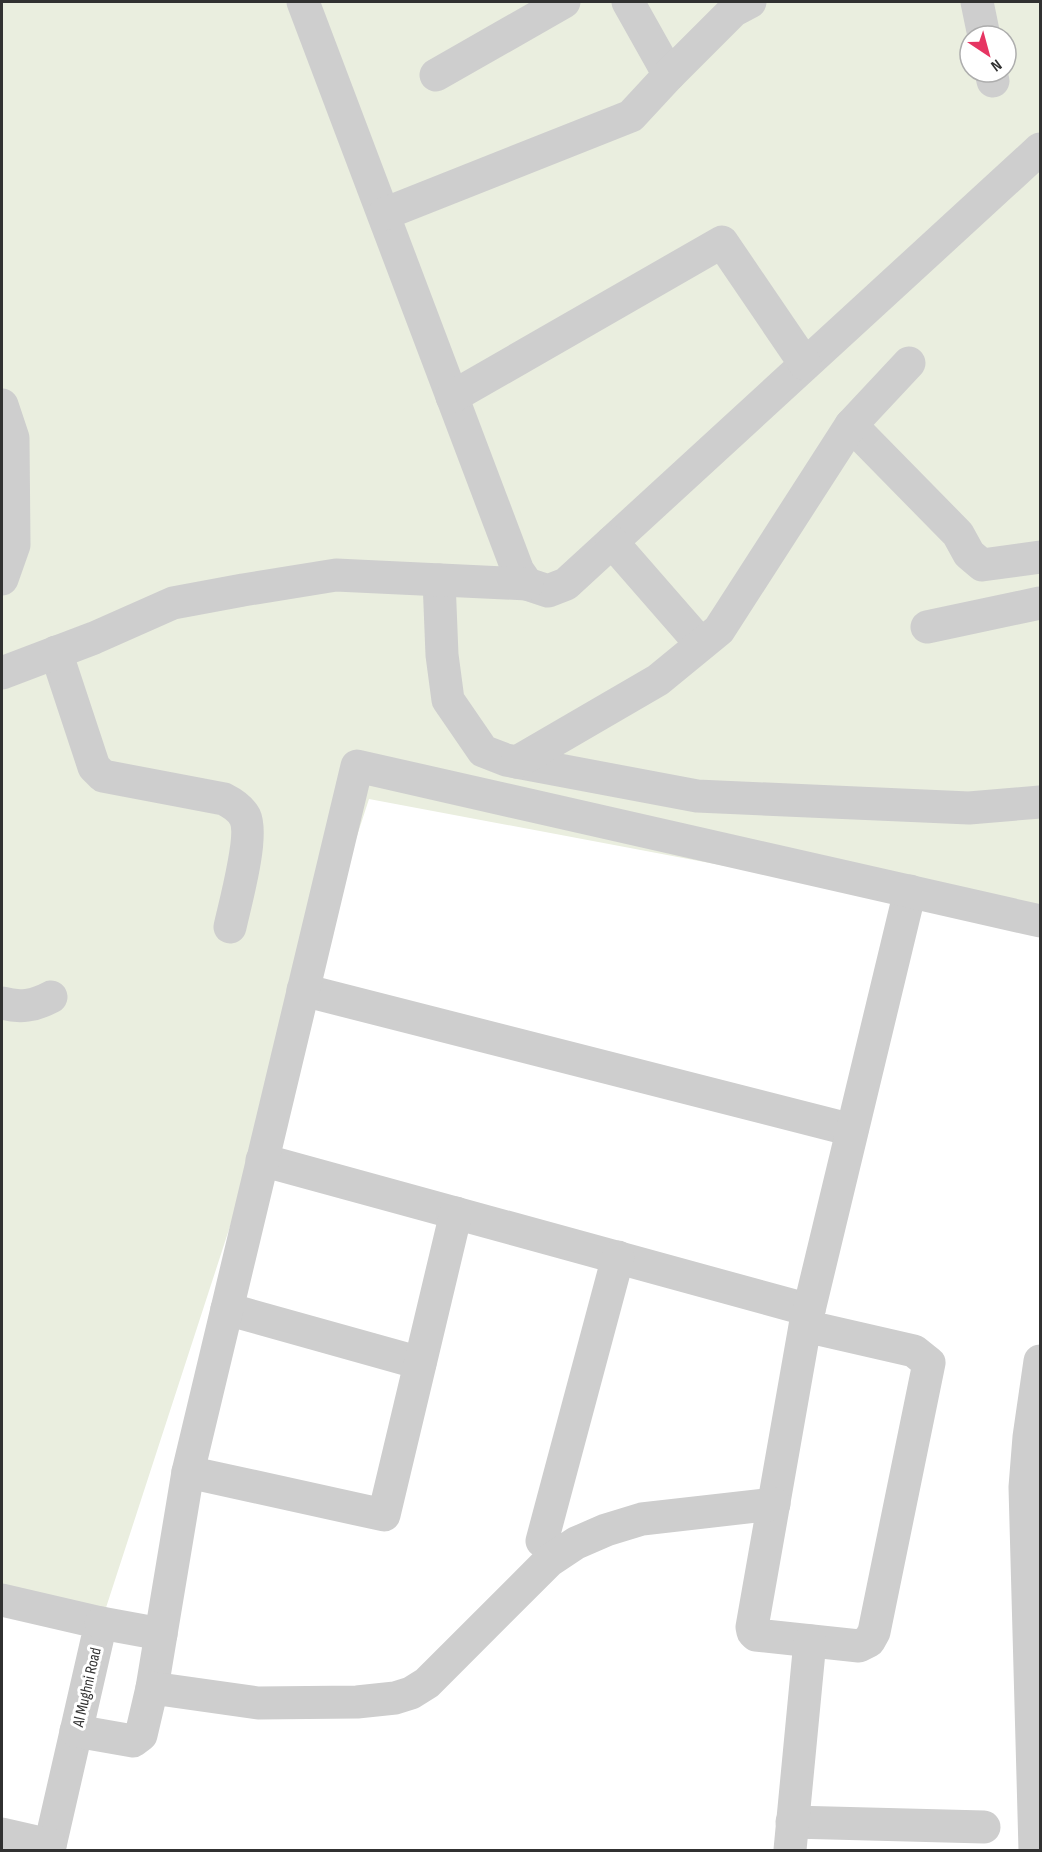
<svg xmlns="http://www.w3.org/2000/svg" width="1042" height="1852" viewBox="0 0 1042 1852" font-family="'Sofia Sans Condensed',sans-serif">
  <rect width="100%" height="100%" fill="#fff"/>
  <!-- green -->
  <path fill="#eaeedf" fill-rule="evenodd" d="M2,2h1038v923l-671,-126 -268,824 -99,-23zM970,36h36v36h-36z"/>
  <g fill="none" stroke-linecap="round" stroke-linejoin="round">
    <!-- minor -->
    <g stroke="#cecece" stroke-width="33">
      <polyline points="303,2 518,571 527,584 548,591 566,584 1040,149"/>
      <polyline points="628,2 669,75"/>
      <polyline points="977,2 984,36"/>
      <polyline points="991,72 993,81"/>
      <polyline points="436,75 564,2"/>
      <polyline points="384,214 631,116 669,75 733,11 750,2"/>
      <polyline points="452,397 722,242 805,364"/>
      <polyline points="2,405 13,438 14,545 2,579"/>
      <polyline points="851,425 958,534 969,554 982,565 1040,557"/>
      <polyline points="612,542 701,644"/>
      <polyline points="439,580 442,655 448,700 483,751 506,760 697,796 969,808 1040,802"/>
      <polyline points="927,627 1040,603"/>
      <path d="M56,652l38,115 9,9 121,23c8,4 17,10 21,18 9,19 -10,87 -15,110"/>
      <polyline points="2,673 94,638 173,603 243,590 336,575 527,584"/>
      <polyline points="517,762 658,680 719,630 851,425 909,363"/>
      <polyline points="303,990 852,1130"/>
      <path d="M2,1003c18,5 32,3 49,-6"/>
      <polyline points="262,1160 809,1310"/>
      <polyline points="227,1309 420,1363"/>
      <polyline points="805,1326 914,1351 929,1363 874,1632 869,1641 859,1646 756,1635 753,1632 752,1627 805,1326 809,1310 910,891"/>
      <polyline points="188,1472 384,1515 456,1213"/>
      <polyline points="542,1541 618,1257"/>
      <polyline points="2,1600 101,1623 49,1850"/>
      <polyline points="101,1623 161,1634"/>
      <polyline points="152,1688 188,1472 357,766 1040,921"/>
      <polyline points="76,1731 133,1741 141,1735 152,1688 258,1703 357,1702 395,1698 411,1693 427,1683 549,1561 576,1543 606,1530 642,1519 774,1504"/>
      <polyline points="792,1822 984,1827"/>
      <polyline points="2,1834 50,1845"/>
      <polyline points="790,1850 810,1641"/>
    </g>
    <!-- tertiary -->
    <polyline stroke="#cecece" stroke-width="33" points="1035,1850 1025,1487 1029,1437 1040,1361"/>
  </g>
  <g text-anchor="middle" stroke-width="6" stroke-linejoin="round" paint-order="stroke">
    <!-- street labels -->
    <g font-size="16" fill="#313131" stroke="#fff">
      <text transform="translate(86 1687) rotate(-77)" y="6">Al Mughni Road</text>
    </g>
  </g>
  <!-- border -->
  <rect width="1042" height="1852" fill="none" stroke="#313131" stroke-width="6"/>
  <!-- north arrow -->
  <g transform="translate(988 54) rotate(144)"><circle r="28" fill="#ffffff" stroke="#adadad" stroke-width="1.5"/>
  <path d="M0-4.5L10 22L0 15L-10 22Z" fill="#e63562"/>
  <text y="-9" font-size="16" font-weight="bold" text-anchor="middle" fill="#313131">N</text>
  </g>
</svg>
